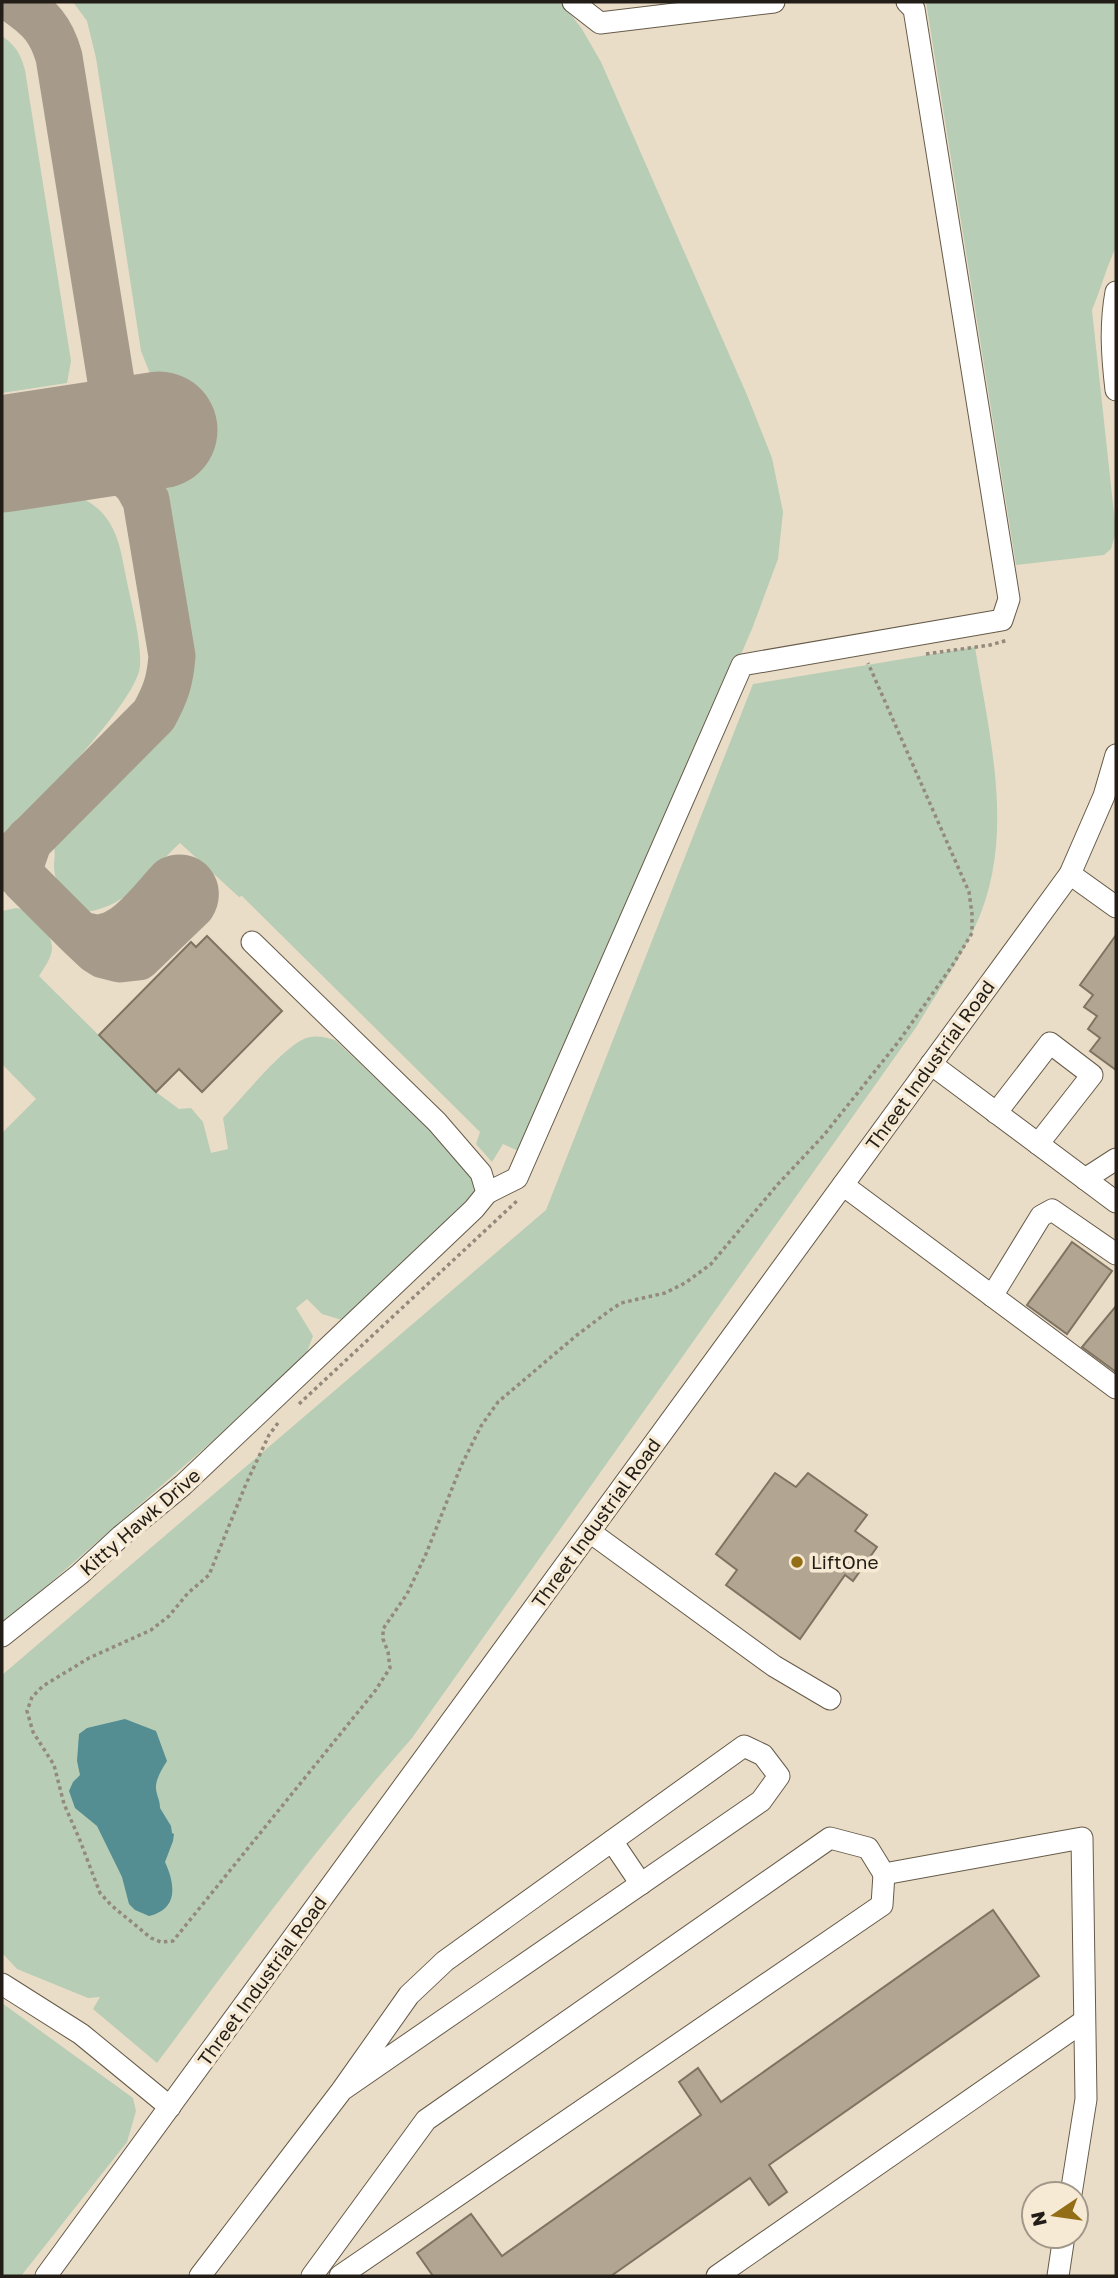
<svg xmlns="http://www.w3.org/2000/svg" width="1118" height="2278" viewBox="0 0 1118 2278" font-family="'Golos Text',sans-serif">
  <rect width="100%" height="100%" fill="#eaddc8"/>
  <!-- green -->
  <g fill="#b8cdb5">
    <path d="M73,2h488l21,27 19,33 146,333 25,63 11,54 -5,47 -26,70 -229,524 -20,-9 -11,18 -16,-18 4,-12 -238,-236 -3,1 -59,-54c-31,28 -48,62 -94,69 -14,-10 -32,-26 -32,-45 0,-8 2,-15 -1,-22l103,-104 23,-28 13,-36v-24l-43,-282 -8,-20 -45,-293 -9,-37z"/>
    <path d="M926,2h190v245c-10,21 -15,42 -24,63l24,222 -5,17 -7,6 -88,10z"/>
    <path d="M2,36c14,10 18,17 23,34l46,291 -4,22 -65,10z"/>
    <path d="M67,492c42,14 51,39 58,80 5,26 17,70 15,94 -2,35 -110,145 -138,174v-339z"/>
    <path d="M975,647c15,93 42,193 -1,282 -16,34 -38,65 -57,97l-505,712c-91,103 -173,215 -255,325l-64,-54 7,-12 -12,1 -71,-29 -15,-16v-278l544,-465 207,-526z"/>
    <path d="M16,908c15,2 37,24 36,41 -1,10 -8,19 -13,27l117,116 23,17 12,-1 12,14 8,31 17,-4 -5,-31c19,-20 57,-67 79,-78 11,-6 22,-3 33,0l93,88 45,50 3,12 -6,12 -128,118 -20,-6 -15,-15 -11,9 17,28 -8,21 -33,32 -270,236v-492l34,-34 -34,-35v-153z"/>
    <polygon points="2,2003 133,2098 136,2111 127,2142 21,2276 2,2276"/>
  </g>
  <!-- water -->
  <path fill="#548d92" d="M125,1719l31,12 11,30c-5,8 -12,19 -11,28 1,8 4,11 4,19l11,18 1,7 2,1 -1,7 -8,21c10,22 14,47 -16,54l-14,-6 -6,-6 -7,-27 -25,-51 -22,-18 -6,-17 4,-9 7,-7 -3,-14 2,-27 8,-6z"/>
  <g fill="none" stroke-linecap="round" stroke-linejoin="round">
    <!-- taxiway -->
    <g stroke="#a69b8b" stroke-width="47">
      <path d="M29,840l-9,26 4,13 54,54c39,20 69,-28 93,-53 17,-8 31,9 21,25l-54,52 -18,2 -16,-4 -8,-5 -18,-17"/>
      <path d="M2,868l152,-153c12,-22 16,-34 18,-59l-26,-156 -9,-16 -12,-11 -8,-37 -5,-49 -53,-330c-8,-28 -19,-39 -42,-55"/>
    </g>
    <!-- runway -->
    <polyline stroke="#a69b8b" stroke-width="117" points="2,454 159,430"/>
  </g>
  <!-- building -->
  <g fill="#b2a692" stroke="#7f7361" stroke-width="2">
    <polygon points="1116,935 1116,1070 1090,1051 1100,1038 1088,1029 1097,1016 1084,1007 1093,995 1080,985"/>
    <polygon points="207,936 282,1011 202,1092 179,1069 156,1092 99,1035 191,942 196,947"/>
    <polygon points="1072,1242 1112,1271 1067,1334 1027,1305"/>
    <polygon points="1116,1306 1116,1372 1082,1347"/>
    <polygon points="775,1473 796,1487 808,1473 867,1515 855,1531 877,1547 853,1581 845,1575 800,1639 726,1585 737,1570 716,1554"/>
    <polygon points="993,1910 1039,1976 769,2165 787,2192 769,2205 750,2178 611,2276 433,2276 417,2253 471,2214 502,2256 701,2115 679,2082 698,2068 721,2102"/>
  </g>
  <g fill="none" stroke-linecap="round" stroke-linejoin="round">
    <!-- minor casing -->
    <g stroke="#665b49" stroke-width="23">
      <g id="minor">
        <polyline points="573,2 600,23 774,2"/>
        <path d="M1116,292c-6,33 -4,64 0,98"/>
        <polyline points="1070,874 1116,907"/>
        <polyline points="931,1064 1116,1202"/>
        <polyline points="996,1113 1050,1043 1092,1075 1038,1144"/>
        <polyline points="1085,1179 1116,1159"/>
        <polyline points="843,1185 1116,1388"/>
        <polyline points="487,1193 517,1178 742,665 1002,620 1009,599 914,9 907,2"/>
        <polyline points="992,1296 1041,1216 1052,1210 1116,1254"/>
        <polyline points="590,1532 774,1666 830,1699"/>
        <polyline points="2,1636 80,1574 121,1536 183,1485 474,1209 487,1193 481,1173 437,1122 252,942"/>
        <polyline points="612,1841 641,1884"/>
        <polyline points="2,1984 81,2034 170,2107"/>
        <polyline points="46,2276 1070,874 1104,796 1116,755"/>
        <polyline points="200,2276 342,2090 409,1995 445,1961 744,1746 763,1755 779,1776 761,1801 342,2090"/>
        <polyline points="312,2276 426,2120 830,1838 868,1848 884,1874 1082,1838 1086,2099 1071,2194"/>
        <polyline points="340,2276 882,1905 884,1874"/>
        <polyline points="717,2276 1084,2021"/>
        <polyline points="1058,2276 1064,2236"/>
      </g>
    </g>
    <!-- path -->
    <g stroke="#938a7b" stroke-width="3.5" stroke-dasharray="3.5 3.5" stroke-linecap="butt">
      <polyline points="926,654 990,645 1008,640"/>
      <polyline points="299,1404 519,1199"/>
      <polyline points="278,1423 269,1435 246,1484 209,1575 188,1593 169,1616 151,1630 89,1658 43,1686 32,1697 27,1711 33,1732 54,1765 64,1804 79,1838 100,1893 111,1905 151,1938 161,1942 173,1941 375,1691 390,1668 388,1652 383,1639 383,1629 407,1594 426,1554 461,1466 481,1426 498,1402 577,1335 609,1311 621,1303 665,1293 685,1283 711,1264 778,1184 824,1135 899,1041 952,966 972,933 972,914 969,892 868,663"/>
    </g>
    <!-- minor -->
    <use href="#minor" stroke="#fff" stroke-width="21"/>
  </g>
  <!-- markers -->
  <circle fill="#936e16" stroke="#f7ead5" stroke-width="2.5" cx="797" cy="1562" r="7"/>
  <g text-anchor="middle" stroke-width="7" stroke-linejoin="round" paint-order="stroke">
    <!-- street labels -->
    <g font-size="19" fill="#221d16" stroke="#f7ead5">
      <text transform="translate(930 1065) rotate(-54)" y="7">Threet Industrial Road</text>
      <text transform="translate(140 1522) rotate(-41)" y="7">Kitty Hawk Drive</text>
      <text transform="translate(596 1523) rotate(-54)" y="7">Threet Industrial Road</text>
      <text transform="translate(262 1981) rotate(-54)" y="7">Threet Industrial Road</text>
    </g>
    <!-- poi labels -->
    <g font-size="19" fill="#221d16" stroke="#f7ead5" text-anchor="start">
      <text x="811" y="1569">LiftOne</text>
    </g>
  </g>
  <!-- border -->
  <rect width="1118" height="2278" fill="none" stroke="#221d16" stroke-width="7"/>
  <!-- north arrow -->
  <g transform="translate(1055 2215) rotate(257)"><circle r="33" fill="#f7ead5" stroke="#a29889" stroke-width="2"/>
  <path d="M0-5L12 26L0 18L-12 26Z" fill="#936e16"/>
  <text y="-10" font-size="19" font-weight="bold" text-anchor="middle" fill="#221d16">N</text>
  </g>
</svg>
